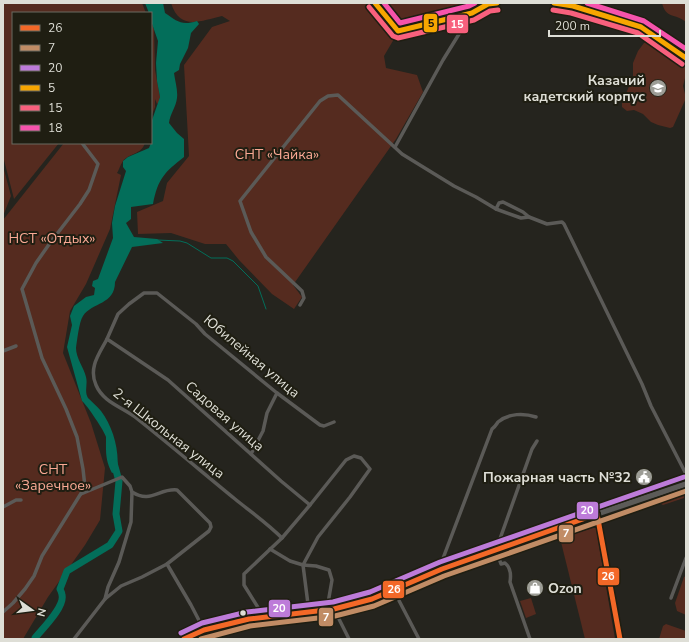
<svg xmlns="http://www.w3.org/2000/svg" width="689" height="642" viewBox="0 0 689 642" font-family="'Nunito Sans',sans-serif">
  <rect width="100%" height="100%" fill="#25241e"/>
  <!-- green -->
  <g fill="#552b1f">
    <polygon points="3,3 142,3 146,13 13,13 13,143 59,143 14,199 3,156"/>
    <path d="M171,3h197l20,18 6,18 -10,17 2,12 31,7 6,17 -27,47 -103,146 9,12 -8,12 -22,-15 -33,-34 -13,-16h-21l-34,-11 -33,1 -1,-22 26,-11 4,-18 22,-27 -5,-91 28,-38 18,-6 -8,-5c-22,5 -42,15 -51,-13z"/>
    <polygon points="381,3 469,3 464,6 402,24"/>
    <path d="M662,3h24v19c-11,-9 -20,-3 -24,-19z"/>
    <polygon points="151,23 154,29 155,70 160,97 159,102 157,104 155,99 155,107 151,117"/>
    <polygon points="647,42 670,54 685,67 686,74 683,86 686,98 673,127 670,128 658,125 651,122 643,114 634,110 627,111 622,107 622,103 633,77 633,63 638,51 644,43"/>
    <path d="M64,143h81c-4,12 -16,10 -22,18 -3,4 -4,9 -6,12l4,2 -11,54 -24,55 -16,27 -7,42 28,70 14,45 -5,52 -15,25 -37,52 -25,42h-20v-419z"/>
    <polygon points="3,166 11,196 3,216"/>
    <polygon points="683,491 684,498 663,505 654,500"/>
    <polygon points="593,528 596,528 615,639 585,639 560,538"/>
    <polygon points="686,576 686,615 677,611 675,603 684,577"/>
    <polygon points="531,598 536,614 526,618 520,601"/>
    <polygon points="666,624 686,631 686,639 659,639 663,626"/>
  </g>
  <!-- water -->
  <path fill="#036e5a" d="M145,3h18l2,10c12,8 16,13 32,8l2,3 -8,9 -3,15 -8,16 -1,6 -5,3c1,8 4,17 3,25 -1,9 -7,16 -8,25l8,10 7,6v18c-19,15 -26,21 -31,47l-22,3v12l-5,4 8,14 23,2 6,4 -31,4 -17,35c0,23 -23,20 -32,34 -4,6 -6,25 -7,32 0,10 8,20 10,29 2,7 -2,14 2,21 4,4 9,8 13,13 12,16 19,40 16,60l-5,2c-7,-13 -6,-21 -6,-36 -1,-5 -19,-32 -24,-36l-15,-54 5,-22 -2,-9 4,-10 12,-9 8,-2 1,-7 -3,-2 1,-5 5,-2 15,-41 -1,-15 3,-17 11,-35 -3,-4v-6l5,-4 21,-9 2,-5v-20l9,-26 -3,-16 -1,-18 2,-22 -7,-20v-8h-2z"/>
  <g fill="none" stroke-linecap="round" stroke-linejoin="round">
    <!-- stream -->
    <polyline stroke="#036e5a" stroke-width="1" points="157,240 180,241 187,243 211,258 227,258 233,261 258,286 266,309"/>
    <!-- river -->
    <path stroke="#036e5a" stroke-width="7" d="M35,639v-1c7,-9 30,-31 27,-43 0,-2 -1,-4 -2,-6l7,-18 43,-26 9,-14 -3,-17 3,-33 -5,-18"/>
    <!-- street -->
    <g stroke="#5b5a57" stroke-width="3.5">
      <polyline points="375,3 387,19 398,31 472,13 488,4 497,3"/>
      <polyline points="554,3 573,6 641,27 686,58"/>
      <polyline points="395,147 443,60 472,13"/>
      <polyline points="496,209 521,218 529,217"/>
      <polyline points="300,305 304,298 302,291 266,257 251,232 240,201 320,101 328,96 338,95 402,154 454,186 476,197 496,209 499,203 503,202 523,212 529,217 547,224 562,222 564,224 642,384 651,406 686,474"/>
      <polyline points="107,339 118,314 129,304 144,293 157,293 196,324 205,334 277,393 320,425 324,426 334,422"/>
      <polyline points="3,351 16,346"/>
      <polyline points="251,454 263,431 267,413 277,393"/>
      <path d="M81,494l41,-17 8,9 2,6c19,12 27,-4 45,-2l33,33 1,4 -2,4 -42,33"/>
      <polyline points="3,507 16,500 21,500"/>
      <path d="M282,538c-15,-15 -31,-26 -47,-39 -33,-27 -66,-55 -100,-82 -13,-10 -32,-15 -39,-32 -8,-18 4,-32 11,-46l61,41 113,101 29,24"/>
      <polyline points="270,549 290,561 303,565 309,612"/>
      <path d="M442,569v-8l50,-132c3,-2 4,-4 6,-7 11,-9 26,-9 38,-5"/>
      <polyline points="393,589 419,639"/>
      <polyline points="671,598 686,558"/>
      <polyline points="105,599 108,587 119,562 131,522 132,492"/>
      <polyline points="334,609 349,639"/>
      <polyline points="3,612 13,603 25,589 34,576 42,556 85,487 83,469 77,437 66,409 42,358 22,289 36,263 50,243 80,204 89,190 98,164 82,143"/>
      <polyline points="264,617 244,585 244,574 282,538 310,505 346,460 354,456 361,458 370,469 350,497 318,537 303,565 316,566 329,570 332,580 328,603 329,609"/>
      <polyline points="74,639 105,599 121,586 142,577 167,564 191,605 204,630"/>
      <polyline points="184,639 204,630 249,619 334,609 372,599 400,586 442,569 597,514"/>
      <path d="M530,639l-20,-57c1,-6 1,-14 -5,-19l-4,1 -5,-14 36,-101 5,-8"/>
    </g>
    <!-- secondary -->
    <polyline stroke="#5c5b58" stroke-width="5.5" points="620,639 597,514 686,484"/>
    <!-- bus-1 casing -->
    <g stroke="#1f1e12" stroke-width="8">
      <g id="bus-1">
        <polyline points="597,514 620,639"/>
        <polyline points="184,639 204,630 249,619 334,609 372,599 442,569 597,514"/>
      </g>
    </g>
    <!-- bus-2 casing -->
    <g stroke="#1f1e12" stroke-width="8">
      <polyline id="bus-2" points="201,639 250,626 335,616 374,606 444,576 686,491"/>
    </g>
    <!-- bus-3 casing -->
    <g stroke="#1f1e12" stroke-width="8">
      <polyline id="bus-3" points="181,633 202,623 247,612 333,602 370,592 440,562 684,477"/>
    </g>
    <!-- bus-4 casing -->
    <g stroke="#1f1e12" stroke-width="8">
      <g id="bus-4">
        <polyline points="375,3 398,31 472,13 488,4 497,3"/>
        <polyline points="554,3 573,6 641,27 686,58"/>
      </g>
    </g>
    <!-- bus-5 casing -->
    <g stroke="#1f1e12" stroke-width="8">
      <g id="bus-5">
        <polyline points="369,7 393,36 398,38 474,20 490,11 498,10"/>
        <polyline points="553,10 571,13 638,33 682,64"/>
      </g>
    </g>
    <!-- bus-6 casing -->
    <g stroke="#1f1e12" stroke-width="8">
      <g id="bus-6">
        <polyline points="384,3 400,23 469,6 475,3"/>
        <polyline points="587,3 644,21 686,49"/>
      </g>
    </g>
    <!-- bus-1 -->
    <use href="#bus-1" stroke="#f36827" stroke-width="5"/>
    <!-- bus-2 -->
    <use href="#bus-2" stroke="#c18c65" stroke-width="5"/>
    <!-- bus-3 -->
    <use href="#bus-3" stroke="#bd7bd9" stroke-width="5"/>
    <!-- bus-4 -->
    <use href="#bus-4" stroke="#f7a600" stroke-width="5"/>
    <!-- bus-5 -->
    <use href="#bus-5" stroke="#f8607d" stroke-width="5"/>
    <!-- bus-6 -->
    <use href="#bus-6" stroke="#f653ac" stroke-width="5"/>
  </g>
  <!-- icons -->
  <defs>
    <g id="university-disc" transform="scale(0.9)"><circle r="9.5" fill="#9d9d96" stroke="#1f1e12"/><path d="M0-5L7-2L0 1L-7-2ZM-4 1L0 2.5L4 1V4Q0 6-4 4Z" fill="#fff"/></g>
    <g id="civic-disc" transform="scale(0.9)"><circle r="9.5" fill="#9d9d96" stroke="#1f1e12"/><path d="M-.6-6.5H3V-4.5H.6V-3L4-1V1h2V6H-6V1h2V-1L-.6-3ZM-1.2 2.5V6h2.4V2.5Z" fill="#fff"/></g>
    <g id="shop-disc" transform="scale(0.9)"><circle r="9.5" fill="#9d9d96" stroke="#1f1e12"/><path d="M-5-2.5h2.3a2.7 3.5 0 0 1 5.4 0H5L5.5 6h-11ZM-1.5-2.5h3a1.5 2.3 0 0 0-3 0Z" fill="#fff"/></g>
  </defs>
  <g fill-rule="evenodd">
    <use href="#university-disc" x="658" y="88"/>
    <use href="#civic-disc" x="644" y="477"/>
    <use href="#shop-disc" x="535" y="588"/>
  </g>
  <!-- markers -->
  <circle fill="#deded6" stroke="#1f1e12" stroke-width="1.5" cx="243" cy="613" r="3.5"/>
  <g text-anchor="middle" stroke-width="4" stroke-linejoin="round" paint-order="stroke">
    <!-- poi labels -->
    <g font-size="14" font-weight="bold" fill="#deded6" stroke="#1f1e12" text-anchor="end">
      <text x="645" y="85">Казачий<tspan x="645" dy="16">кадетский корпус</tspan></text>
      <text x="631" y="482">Пожарная часть №32</text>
      <text x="548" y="593" text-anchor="start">Ozon</text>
    </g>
    <!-- park labels -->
    <g font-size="14" fill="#faa994" stroke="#1f1e12">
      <text x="277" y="159">СНТ «Чайка»</text>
      <text x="52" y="243">НСТ «Отдых»</text>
      <text x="53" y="474">СНТ<tspan x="53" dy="16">«Заречное»</tspan></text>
    </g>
    <!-- street labels -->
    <g font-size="14" fill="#deded6" stroke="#1f1e12">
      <text transform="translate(252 356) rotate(40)" y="5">Юбилейная улица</text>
      <text transform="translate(225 416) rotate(41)" y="5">Садовая улица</text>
      <text transform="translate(169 433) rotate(38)" y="5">2-я Школьная улица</text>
    </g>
  </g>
  <g stroke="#1f1e12" stroke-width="1.5">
    <rect x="423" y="13" width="15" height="20" rx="4" fill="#f7a600"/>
    <rect x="446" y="14" width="23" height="20" rx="4" fill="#f8607d"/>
    <rect x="576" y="501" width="23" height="19" rx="4" fill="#bd7bd9"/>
    <rect x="558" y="524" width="16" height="19" rx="4" fill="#c18c65"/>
    <rect x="597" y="567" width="23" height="19" rx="4" fill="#f36827"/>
    <rect x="382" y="580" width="23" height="19" rx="4" fill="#f36827"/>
    <rect x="268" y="599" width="23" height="19" rx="4" fill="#bd7bd9"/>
    <rect x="318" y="607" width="16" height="20" rx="4" fill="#c18c65"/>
  </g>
  <g font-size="11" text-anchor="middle" font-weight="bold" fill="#fff">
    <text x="457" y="28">15</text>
    <text x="587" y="514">20</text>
    <text x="566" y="537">7</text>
    <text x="608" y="580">26</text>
    <text x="394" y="593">26</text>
    <text x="279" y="612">20</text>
    <text x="326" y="621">7</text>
  </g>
  <g font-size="11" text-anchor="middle" font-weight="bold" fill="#111">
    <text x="431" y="27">5</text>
  </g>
  <!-- border -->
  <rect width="689" height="642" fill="none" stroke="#deded6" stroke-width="8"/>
  <!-- legend -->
  <rect x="12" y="12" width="140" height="132" fill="#1f1e12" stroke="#6b6b60"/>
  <rect x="20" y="25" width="20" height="6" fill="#f36827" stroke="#6b6b60"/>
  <text x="48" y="32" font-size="12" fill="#deded6">26</text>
  <rect x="20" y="45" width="20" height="6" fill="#c18c65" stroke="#6b6b60"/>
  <text x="48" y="52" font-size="12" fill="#deded6">7</text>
  <rect x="20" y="65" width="20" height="6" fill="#bd7bd9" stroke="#6b6b60"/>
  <text x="48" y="72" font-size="12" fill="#deded6">20</text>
  <rect x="20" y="85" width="20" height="6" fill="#f7a600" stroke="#6b6b60"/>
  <text x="48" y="92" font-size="12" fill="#deded6">5</text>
  <rect x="20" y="105" width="20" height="6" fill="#f8607d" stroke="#6b6b60"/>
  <text x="48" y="112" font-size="12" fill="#deded6">15</text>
  <rect x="20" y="125" width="20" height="6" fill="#f653ac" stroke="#6b6b60"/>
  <text x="48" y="132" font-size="12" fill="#deded6">18</text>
  <!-- north arrow -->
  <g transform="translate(32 610) rotate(104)" stroke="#1f1e12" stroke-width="3" paint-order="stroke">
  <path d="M0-3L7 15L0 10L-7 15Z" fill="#deded6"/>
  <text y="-6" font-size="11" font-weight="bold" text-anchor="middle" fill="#deded6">N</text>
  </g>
  <!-- scale -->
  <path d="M549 30v6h111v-6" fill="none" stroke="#deded6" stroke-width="2"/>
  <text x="555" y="30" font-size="12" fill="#deded6" stroke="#1f1e12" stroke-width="3" paint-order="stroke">200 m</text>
</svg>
